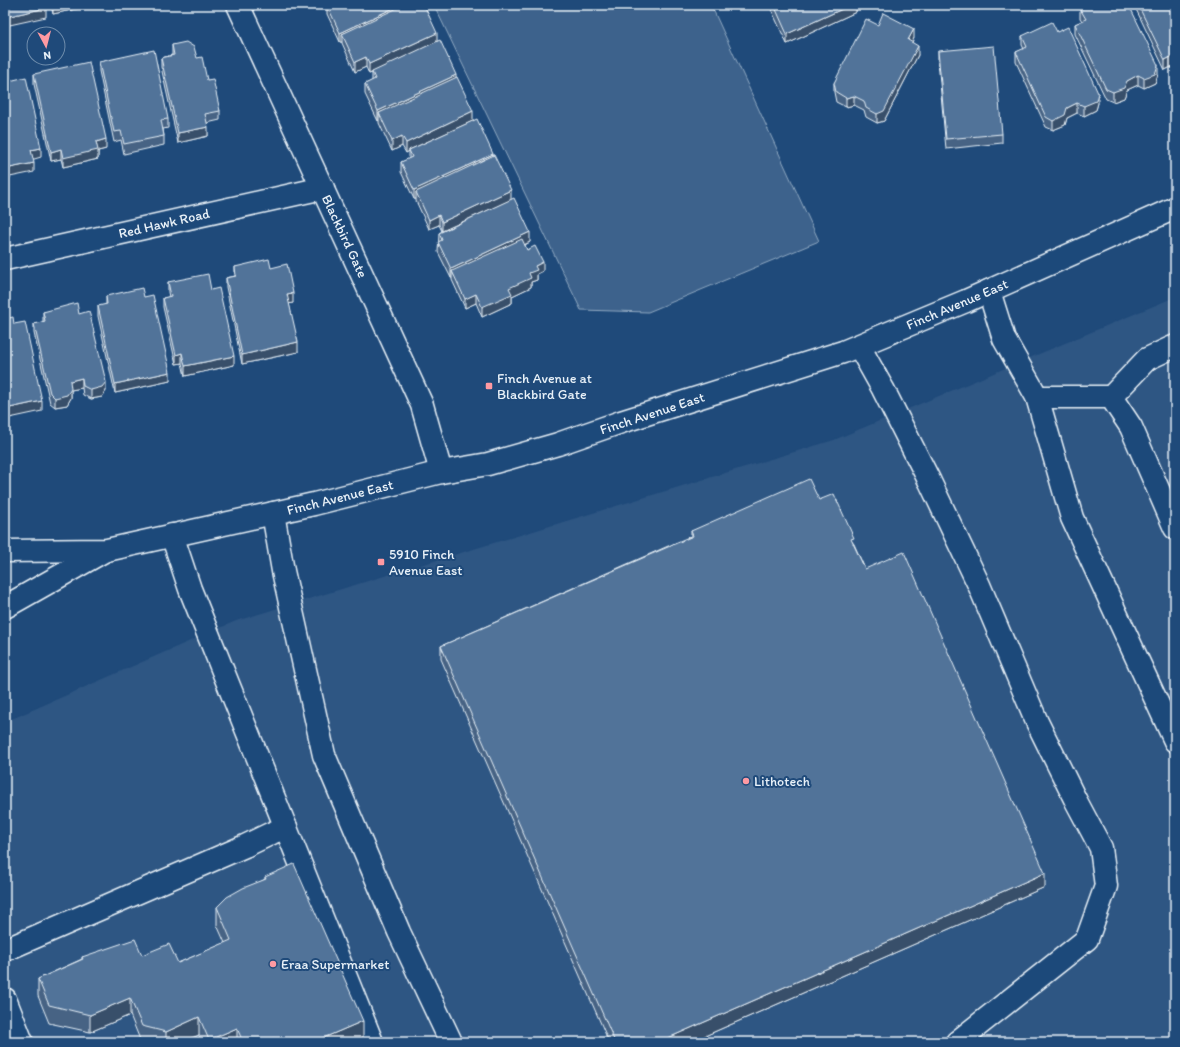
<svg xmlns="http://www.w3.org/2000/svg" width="1180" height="1047" viewBox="0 0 1180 1047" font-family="Itim,sans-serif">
  <rect width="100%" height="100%" fill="#1f4a7a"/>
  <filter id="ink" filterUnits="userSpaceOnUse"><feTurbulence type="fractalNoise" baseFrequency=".025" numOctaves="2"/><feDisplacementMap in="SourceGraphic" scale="8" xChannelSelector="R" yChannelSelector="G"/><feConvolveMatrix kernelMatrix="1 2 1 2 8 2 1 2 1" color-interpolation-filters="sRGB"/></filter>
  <g filter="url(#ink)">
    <!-- built -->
    <polygon fill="#2e5683" points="1175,297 1175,1042 5,1042 5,722 236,621 834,440"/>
    <!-- green -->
    <polygon fill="#3c628c" stroke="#92aac2" points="434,5 711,5 819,241 648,312 581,310"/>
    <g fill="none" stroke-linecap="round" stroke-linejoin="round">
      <!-- minor casing -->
      <g stroke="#e8f1f8" stroke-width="25">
        <g id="minor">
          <polyline points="238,5 422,405 441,472"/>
          <polyline points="5,259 323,188"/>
          <polyline points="989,291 1004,339 1037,397 1072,518 1175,741"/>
          <polyline points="859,346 883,389 930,482 979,585 1037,722 1076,801 1101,848 1106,886 1087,939 957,1042"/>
          <polyline points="1037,397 1111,397 1131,427 1175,528"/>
          <polyline points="1111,397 1147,359 1175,346"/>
          <polyline points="273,513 283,571 324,755 399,932 451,1042"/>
          <polyline points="172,535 190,589 372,1042"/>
          <polyline points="5,950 245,846 272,833 286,827"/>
          <polyline points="5,999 22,1042"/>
        </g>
      </g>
      <!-- major casing -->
      <g stroke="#e8f1f8" stroke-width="25">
        <g id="major">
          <polyline points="5,551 107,550 314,504 441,472 488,464 558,444 621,422 843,352 966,301 1175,208"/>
          <polyline points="5,607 104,551"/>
        </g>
      </g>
      <!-- minor -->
      <use href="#minor" stroke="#1f4a7a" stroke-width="22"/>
      <!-- major -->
      <use href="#major" stroke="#1f4a7a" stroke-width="22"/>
    </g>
    <!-- wall -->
    <g fill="#466384" stroke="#e8f1f8">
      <polygon points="51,5 94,5 53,14"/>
      <polygon points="327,5 424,5 437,41 456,77 473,120 493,156 511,200 530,242 525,245 527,250 543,271 537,274 537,280 531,282 531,287 512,296 512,303 482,317 476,303 465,308 452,280 452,278 451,278 438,252 439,233 442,231 439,225 429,229 416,201 416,199 414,199 401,172 401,162 409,159 409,151 406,153 402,146 392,151 379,123 379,120 378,121 365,94 365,84 372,81 372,73 369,74 366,67 355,72 342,43 342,42 340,42 327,14"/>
      <polygon points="771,5 856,5 856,12 787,44 771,9"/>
      <polygon points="1134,5 1175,5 1175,65 1165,70"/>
      <polygon points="1080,9 1158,74 1155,83 1144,88 1138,85 1127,90 1124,98 1113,102 1106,99 1075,34 1075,24 1082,21 1080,18"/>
      <polygon points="878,25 914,38 912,42 918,55 884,121 877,123 866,117 864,110 854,105 846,107 836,102 834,92 834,83"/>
      <polygon points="1057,32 1098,103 1096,110 1084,116 1077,113 1067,118 1065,125 1053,130 1046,127 1016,62 1016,52 1024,49 1022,45 1022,36"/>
      <polygon points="172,45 197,58 220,111 220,120 207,123 208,136 178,143 161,67 161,58 172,55"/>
      <polygon points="938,51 1002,134 1002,143 946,149 938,61"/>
      <polygon points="99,62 168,119 168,128 163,129 164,136 164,145 124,154 121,140 114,142 99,71"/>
      <polygon points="34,74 106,149 98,151 98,159 63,167 61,159 51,161 34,84"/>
      <polygon points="235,267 271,268 293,303 289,303 298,352 242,364 226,287 226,278 235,276"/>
      <polygon points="168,282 211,290 234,365 185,376 182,363 176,364 163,307 163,298 169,297 168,292"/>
      <polygon points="106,296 144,297 170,381 115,393 98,316 98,306 106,305"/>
      <polygon points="43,312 79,314 106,391 102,397 91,399 83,395 82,388 71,390 71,398 67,405 55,407 50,403 34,333 34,324 43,322"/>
      <polygon points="819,500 854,544 865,569 1045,887 691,1042 609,1042 441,659 441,646 691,536 691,531"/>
      <polygon points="265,877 363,1038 354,1042 202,1042 199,1035 182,1042 141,1042 130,1015 90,1032 49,1023 38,996 38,979 82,959 82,957 142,955 178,963 225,943 217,925 217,907 265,879"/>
    </g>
    <!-- shaded-wall -->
    <g fill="#39506b" stroke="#e8f1f8">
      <polygon points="53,5 94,5 53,14"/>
      <polygon points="400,5 420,5 342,34 342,42 340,42 340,33"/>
      <polygon points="851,5 856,5 856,12 787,44 787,34"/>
      <polygon points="46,8 46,17 5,26 5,17"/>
      <polygon points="914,29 914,38 908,50 908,40"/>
      <polygon points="437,33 437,42 369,74 369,64"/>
      <polygon points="918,46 918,55 884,121 877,123 877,114"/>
      <polygon points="1175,55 1175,65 1165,70 1165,60"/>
      <polygon points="366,57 366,67 355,72 355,62"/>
      <polygon points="1158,65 1158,74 1155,83 1144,88 1144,78"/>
      <polygon points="456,75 456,84 379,113 379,120 378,121 378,111"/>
      <polygon points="1138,75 1138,85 1127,90 1124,98 1113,102 1113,92 1127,81"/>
      <polygon points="1098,93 1098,103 1096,110 1084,116 1084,106"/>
      <polygon points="854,96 854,105 846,107 846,98"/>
      <polygon points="1077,103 1077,113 1067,118 1065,125 1053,130 1053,121 1067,108"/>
      <polygon points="473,111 473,121 409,150 409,151 406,153 406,143"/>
      <polygon points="208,127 208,136 178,143 178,133"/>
      <polygon points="402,136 402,146 392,151 392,141"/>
      <polygon points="106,139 106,149 98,151 98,159 63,167 63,158 96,142"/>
      <polygon points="41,148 41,157 31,160 31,150"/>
      <polygon points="61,149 61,159 51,161 51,152"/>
      <polygon points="493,154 493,163 416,192 416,199 414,199 414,190"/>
      <polygon points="34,163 34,172 5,178 5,169"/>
      <polygon points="511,190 511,200 442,231 442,222"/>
      <polygon points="439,215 439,225 429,229 429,220"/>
      <polygon points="530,232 530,242 455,277 452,271 452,278 451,278 451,269"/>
      <polygon points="543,262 543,271 537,274 537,280 531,282 531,287 512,296 512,303 482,317 482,307 529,273 535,266"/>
      <polygon points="293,293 293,303 287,304 287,294"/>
      <polygon points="476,294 476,303 465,308 465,299"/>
      <polygon points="298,342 298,352 242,364 242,355"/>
      <polygon points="182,353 182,363 176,364 176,355"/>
      <polygon points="234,356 234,365 185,376 185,366"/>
      <polygon points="170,372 170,381 115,393 115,384"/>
      <polygon points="82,378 82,388 71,390 71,398 67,405 55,407 55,398 70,381"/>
      <polygon points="106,382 106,391 102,397 91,399 91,390"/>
      <polygon points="42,401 42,411 5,419 5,409"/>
      <polygon points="1045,873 1045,887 691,1042 659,1042"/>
      <polygon points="130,998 130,1015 90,1032 90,1015"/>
      <polygon points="199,1017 199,1035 182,1042 166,1042 166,1032"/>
      <polygon points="363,1021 363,1038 354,1042 314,1042"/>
      <polygon points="237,1028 237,1042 209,1042 209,1040"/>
      <polygon points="274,1038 274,1042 266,1042"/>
    </g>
    <!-- building -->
    <g fill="#517399" stroke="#e8f1f8">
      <polygon points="5,5 45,5 46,8 5,17"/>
      <polygon points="327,5 400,5 340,33"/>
      <polygon points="404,5 424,5 437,33 369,64 366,57 355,62 342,34"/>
      <polygon points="774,5 851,5 787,34"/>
      <polygon points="1088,5 1129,5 1158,65 1155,74 1144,78 1138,75 1127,81 1124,88 1113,92 1106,89 1075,24 1086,19 1080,9"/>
      <polygon points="1138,5 1175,5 1175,55 1165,60"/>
      <polygon points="883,13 914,29 908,40 918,46 884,111 877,114 866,108 864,101 854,96 846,98 836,92 834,83 866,19 878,25"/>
      <polygon points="1052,22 1057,32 1068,27 1098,93 1096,101 1084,106 1077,103 1067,108 1065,115 1053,121 1046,117 1016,52 1027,47 1022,36"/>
      <polygon points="440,40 456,75 378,111 365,84 375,79 372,72"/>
      <polygon points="186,42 194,47 197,58 202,57 207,80 213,79 220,111 205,114 208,127 178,133 161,58 174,55 172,45"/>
      <polygon points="994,46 1002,134 946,139 938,51"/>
      <polygon points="154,50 168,119 161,120 164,136 124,144 121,131 114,132 99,62"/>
      <polygon points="89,62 106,139 96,142 98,150 63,158 61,149 51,152 34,74"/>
      <polygon points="26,77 41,148 31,150 34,163 5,169 5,82"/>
      <polygon points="457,77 473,111 406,143 402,136 392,141 379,113"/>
      <polygon points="477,119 493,154 414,190 401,162 412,157 409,150"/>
      <polygon points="494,155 511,190 442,222 439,215 429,220 416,192"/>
      <polygon points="514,198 530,232 451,269 438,242 442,240 439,233"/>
      <polygon points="522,239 527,250 535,246 543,262 535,266 537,270 529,273 531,278 509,288 512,294 482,307 476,294 465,299 452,271"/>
      <polygon points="269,259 271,268 287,264 293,293 287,294 298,342 242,355 226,278 236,276 235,267"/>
      <polygon points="208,274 211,290 219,288 234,356 185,366 182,353 176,355 163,298 171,296 168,282"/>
      <polygon points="142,288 144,297 153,295 170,372 115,384 98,306 107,304 106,296"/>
      <polygon points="77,303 79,314 89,311 106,382 102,387 91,390 83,386 82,378 70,381 71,389 67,395 55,398 50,393 34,324 45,321 43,312"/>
      <polygon points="13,317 14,324 25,322 42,401 5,409 5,319"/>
      <polygon points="809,479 819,500 834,494 854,538 851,539 865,569 904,552 1045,873 659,1042 615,1042 441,646 693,536 691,531"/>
      <polygon points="294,864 363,1021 314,1042 276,1042 274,1038 266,1042 243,1042 237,1028 209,1040 199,1017 166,1032 142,1026 130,998 90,1015 49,1005 38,979 83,959 82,957 135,939 142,955 169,944 178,963 231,940 217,907 227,897 243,888 266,879 265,877"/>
    </g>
  </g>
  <!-- markers -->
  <g fill="#ff9aa2" stroke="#1f4a7a" stroke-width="1.5">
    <rect x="485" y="382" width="8" height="8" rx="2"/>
    <rect x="377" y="558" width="8" height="8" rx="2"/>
    <circle cx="746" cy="781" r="4"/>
    <circle cx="273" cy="964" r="4"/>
  </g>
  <g text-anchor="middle" stroke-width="4" stroke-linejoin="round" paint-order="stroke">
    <!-- street labels -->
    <g font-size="14" fill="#e8f1f8" stroke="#1f4a7a">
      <text transform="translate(164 223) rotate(-13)" y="5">Red Hawk Road</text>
      <text transform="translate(345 236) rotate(65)" y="5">Blackbird Gate</text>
      <text transform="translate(957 304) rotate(-23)" y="5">Finch Avenue East</text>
      <text transform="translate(652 413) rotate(-18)" y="5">Finch Avenue East</text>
      <text transform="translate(340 497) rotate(-14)" y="5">Finch Avenue East</text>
    </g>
    <!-- poi labels -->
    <g font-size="14" fill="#e8f1f8" stroke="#1f4a7a" text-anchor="start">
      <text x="497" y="383">Finch Avenue at<tspan x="497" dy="16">Blackbird Gate</tspan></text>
      <text x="389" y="559">5910 Finch<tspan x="389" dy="16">Avenue East</tspan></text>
      <text x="754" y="786">Lithotech</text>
      <text x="281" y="969">Eraa Supermarket</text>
    </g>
  </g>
  <!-- margin -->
  <rect width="1180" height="1047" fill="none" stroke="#1f4a7a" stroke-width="20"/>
  <rect x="10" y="10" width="1160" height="1027" fill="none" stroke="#e8f1f8" stroke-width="1.5" filter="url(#ink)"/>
  <!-- north arrow -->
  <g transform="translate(46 46) rotate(173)"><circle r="19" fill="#1f4a7a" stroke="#6f8dac"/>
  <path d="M0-3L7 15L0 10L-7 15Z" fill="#ff9aa2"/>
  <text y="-6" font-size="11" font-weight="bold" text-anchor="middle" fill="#e8f1f8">N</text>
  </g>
</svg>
